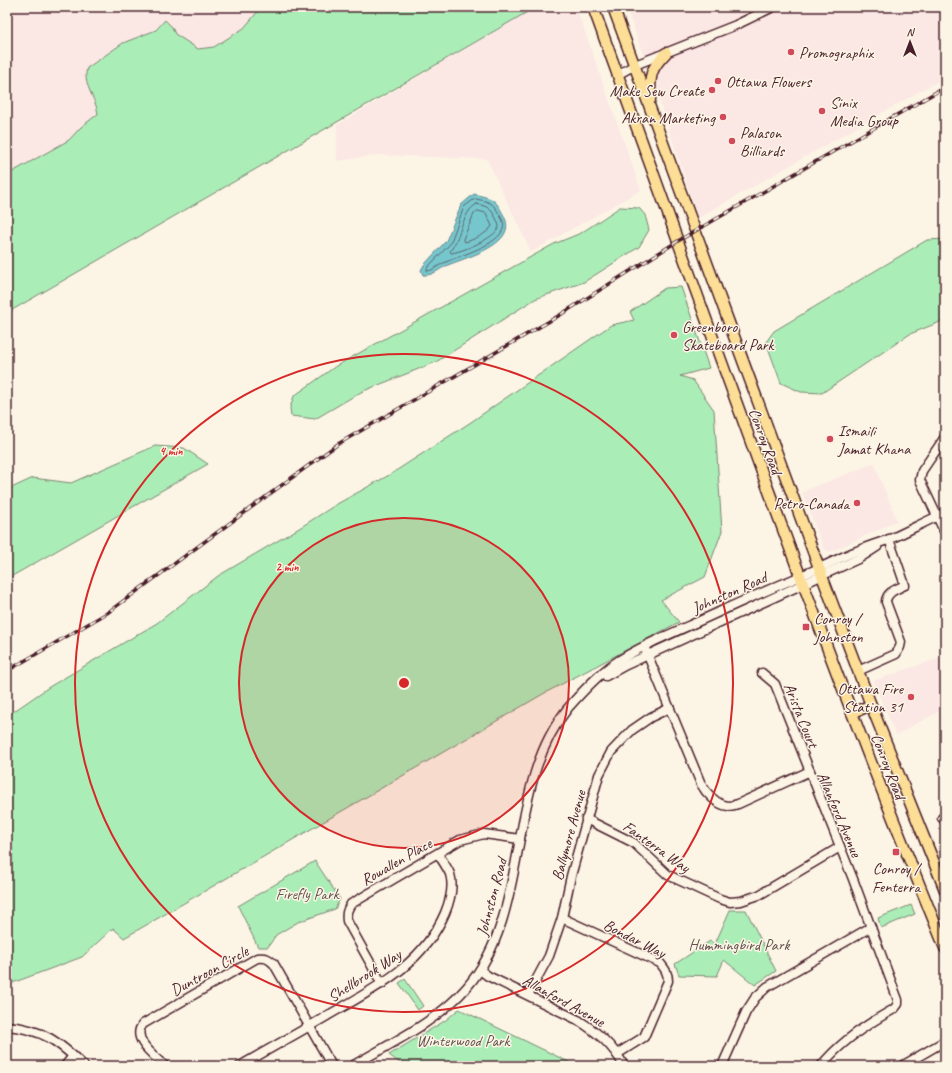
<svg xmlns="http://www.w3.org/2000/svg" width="952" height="1073" viewBox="0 0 952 1073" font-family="Caveat,sans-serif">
  <rect width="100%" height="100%" fill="#fcf5e5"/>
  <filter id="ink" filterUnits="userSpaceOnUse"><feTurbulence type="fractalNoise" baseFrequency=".025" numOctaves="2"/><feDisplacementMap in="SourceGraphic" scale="8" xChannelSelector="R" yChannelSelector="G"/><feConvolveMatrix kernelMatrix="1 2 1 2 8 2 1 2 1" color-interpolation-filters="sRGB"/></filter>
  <g filter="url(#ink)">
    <!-- built -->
    <g fill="#fbe7e4">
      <polygon points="7,7 317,7 7,180"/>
      <polygon points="536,7 576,7 641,190 531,252 487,159 379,155 337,161 337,125"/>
      <polygon points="626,7 945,7 945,77 698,218 654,84"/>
      <polygon points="874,463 897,521 830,552 824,549 802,492"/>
      <polygon points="945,656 945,708 896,735 873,681"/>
    </g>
    <!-- green -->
    <g fill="#abedb7" stroke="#7a8671">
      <path d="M265,7h271l-529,306v-138l62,-35 12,-13 17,-13c-2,-16 -16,-30 -11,-46l36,-25 33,-13 9,-10 7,7 3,7 23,15 16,-2 30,-19 15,-18z"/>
      <polygon points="620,207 639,208 645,215 649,230 639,247 584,282 535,299 436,362 361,392 315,419 291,416 290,408 294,396 336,366 554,244 581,233"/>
      <polygon points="945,239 945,320 910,334 822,393 801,392 781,383 766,342 774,331 927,240"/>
      <polygon points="681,287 709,368 680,376 693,380 714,410 722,531 705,577 661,600 679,622 543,694 124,938 113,928 82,957 7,985 7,716 49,687 157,623 218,576 301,527 337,504 391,474 471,422 611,325 634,320 630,312 665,288"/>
      <polygon points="155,446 184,448 208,464 7,579 7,490 33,478 71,483"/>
      <polygon points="315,861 340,899 335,909 298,922 276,935 268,947 258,947 238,906"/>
      <polygon points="911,905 915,914 881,928 878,918"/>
      <polygon points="730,910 746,910 776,971 755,985 724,960 717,976 679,975 675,964 710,941 715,944"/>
      <polygon points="405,979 423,1006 418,1010 399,983"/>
      <polygon points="459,1009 575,1065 575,1066 404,1066 389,1055 446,1020"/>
    </g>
    <!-- water -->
    <path fill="#76c7cd" stroke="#64848c" d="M474,194c19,5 21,4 30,22 15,28 -37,41 -56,49 -9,4 -15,11 -25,10l-2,-5 3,-5 22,-24 15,-36z"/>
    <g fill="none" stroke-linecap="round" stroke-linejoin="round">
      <!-- shore -->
      <g stroke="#5c626c" stroke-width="1">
        <path d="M475,199c13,2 18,3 24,15 3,5 6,9 4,15 -5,16 -42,26 -57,33 -6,2 -13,9 -19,9v-3l23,-24 14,-37z"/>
        <path d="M477,204c12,3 13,4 19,14 1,3 3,6 3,9 -3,11 -38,25 -48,26l-1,-2c11,-13 12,-40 27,-47z"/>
        <path d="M478,211l8,2 6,13c-5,8 -19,14 -27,16l-2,-3 11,-25z"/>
      </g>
      <!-- minor casing -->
      <g stroke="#4a1f2b" stroke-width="11">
        <g id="minor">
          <polyline points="617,75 635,65 736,25 773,7"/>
          <polyline points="945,437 922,471 920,480 945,533"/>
          <path d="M646,651l55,133c5,9 16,21 27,22 3,0 7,-1 10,-2l72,-33"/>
          <path d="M858,671l38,-17 4,-7 1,-5 -15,-40c0,-10 11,-13 19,-17l-16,-46"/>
          <path d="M762,673l13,11 78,195 45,121v4l-4,5c-27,15 -54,33 -73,57"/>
          <polyline points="606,676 626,665 860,558 877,547"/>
          <polyline points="942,818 945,820"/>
          <polyline points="586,819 634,843 668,875 720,899 730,902 741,901 759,895 840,847"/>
          <path d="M562,918l98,45c5,6 8,10 8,18l-24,56 -27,17"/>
          <path d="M480,970l8,6 90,44c19,12 35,25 46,46"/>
          <path d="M382,984l-35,-63c-1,-8 0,-11 4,-17l109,-64 24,-6 36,5"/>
          <polyline points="528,995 549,956 562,918 571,876 599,775 611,752 632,730 651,717 670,708"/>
          <path d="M7,1026c36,3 52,16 77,40"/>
          <polyline points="65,1066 73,1056"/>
          <path d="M165,1066c-10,-10 -35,-27 -22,-42l114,-66c8,-1 11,0 17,6l58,102"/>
          <path d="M240,1066c29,-17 58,-33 87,-50 48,-28 95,-50 118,-103 5,-12 9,-26 5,-39 -3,-7 -8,-14 -12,-20"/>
          <path d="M352,1066c39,-23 85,-44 115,-79 66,-77 37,-200 101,-279 13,-15 28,-31 44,-43 32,-22 74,-37 109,-54 32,-15 64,-28 96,-42 14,-6 26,-13 40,-18 11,-5 22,-8 33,-12 18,-8 36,-18 55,-26"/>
          <polyline points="722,1066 746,1012 755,998 767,987 871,927"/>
          <polyline points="902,1066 945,1041"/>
        </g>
      </g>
      <!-- major casing -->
      <g stroke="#4a1f2b" stroke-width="13">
        <g id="major">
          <path d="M593,7c115,315 225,631 352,941"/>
          <polyline points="613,7 822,576 871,705 945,890"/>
          <path d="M650,100c0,-23 -1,-30 16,-47"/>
          <polyline points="852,713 871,705"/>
        </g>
      </g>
      <!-- minor -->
      <use href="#minor" stroke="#fcf5e5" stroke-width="8"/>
      <!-- major -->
      <use href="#major" stroke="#fcde96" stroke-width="10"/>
      <!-- rail casing -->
      <g stroke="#4a1f2b" stroke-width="3.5">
        <polyline id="rail" points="7,671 107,613 338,444 560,315 678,241 945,87"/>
      </g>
      <!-- rail -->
      <use href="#rail" stroke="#fcf5e5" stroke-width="2" stroke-dasharray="6" stroke-linecap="butt"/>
    </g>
  </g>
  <!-- distance rings -->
  <circle cx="404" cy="683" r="165" fill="#d62828" fill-opacity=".12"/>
  <g fill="none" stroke="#d62828" stroke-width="2">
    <circle cx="404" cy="683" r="165"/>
    <circle cx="404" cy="683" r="329"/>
  </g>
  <!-- markers -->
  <g fill="#d1495b" stroke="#fcf5e5" stroke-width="1.5">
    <circle cx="791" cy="52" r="4"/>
    <circle cx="718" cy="81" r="4"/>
    <circle cx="712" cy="90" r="4"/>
    <circle cx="822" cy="111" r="4"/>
    <circle cx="723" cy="117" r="4"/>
    <circle cx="732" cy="141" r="4"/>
    <circle cx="674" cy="335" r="4"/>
    <circle cx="830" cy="439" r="4"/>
    <circle cx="857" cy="503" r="4"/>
    <rect x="802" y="623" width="8" height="8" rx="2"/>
    <circle cx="911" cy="697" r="4"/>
    <rect x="892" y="848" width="8" height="8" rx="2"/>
  </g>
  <g text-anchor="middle" stroke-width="3" stroke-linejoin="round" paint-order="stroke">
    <!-- poi labels -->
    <g font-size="16" fill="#4a1f2b" stroke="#fcf5e5" text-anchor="start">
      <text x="799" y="58">Promographix</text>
      <text x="726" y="87">Ottawa Flowers</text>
      <text x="704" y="96" text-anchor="end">Make Sew Create</text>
      <text x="830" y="108">Sinix<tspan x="830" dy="18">Media Group</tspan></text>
      <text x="715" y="123" text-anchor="end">Akran Marketing</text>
      <text x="740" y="138">Palason<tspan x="740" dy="18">Billiards</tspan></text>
      <text x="682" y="332">Greenboro<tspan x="682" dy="18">Skateboard Park</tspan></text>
      <text x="838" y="436">Ismaili<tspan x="838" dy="18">Jamat Khana</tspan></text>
      <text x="849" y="509" text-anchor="end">Petro-Canada</text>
      <text x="814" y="624">Conroy /<tspan x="814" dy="18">Johnston</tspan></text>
      <text x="903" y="694" text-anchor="end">Ottawa Fire<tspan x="903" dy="18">Station 31</tspan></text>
      <text x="896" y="874" text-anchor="middle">Conroy /<tspan x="896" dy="18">Fenterra</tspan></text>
    </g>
    <!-- street labels -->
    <g font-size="16" fill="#4a1f2b" stroke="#fcf5e5">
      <text transform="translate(766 441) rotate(70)" y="6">Conroy Road</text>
      <text transform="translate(729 592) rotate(-24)" y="6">Johnston Road</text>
      <text transform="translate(802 715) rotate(68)" y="6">Arista Court</text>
      <text transform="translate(889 766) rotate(69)" y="6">Conroy Road</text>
      <text transform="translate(840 814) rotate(67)" y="6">Allanford Avenue</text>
      <text transform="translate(568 835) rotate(-75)" y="6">Ballymore Avenue</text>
      <text transform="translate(657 846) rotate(35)" y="6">Fanterra Way</text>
      <text transform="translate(396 861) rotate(-30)" y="6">Rowallen Place</text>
      <text transform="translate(491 897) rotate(-75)" y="6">Johnston Road</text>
      <text transform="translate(635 938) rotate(27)" y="6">Bondar Way</text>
      <text transform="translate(209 970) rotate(-29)" y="6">Duntroon Circle</text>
      <text transform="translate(364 975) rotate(-33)" y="6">Shellbrook Way</text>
      <text transform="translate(564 1000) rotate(29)" y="6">Allanford Avenue</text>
    </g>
    <!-- park labels -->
    <g font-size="16" fill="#62524e" stroke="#fcf5e5">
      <text x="307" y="899">Firefly Park</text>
      <text x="739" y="950">Hummingbird Park</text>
      <text x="463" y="1046">Winterwood Park</text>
    </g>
  </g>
  <circle cx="404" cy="683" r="6" fill="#d62828" stroke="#fcf5e5" stroke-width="2"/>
  <g font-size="12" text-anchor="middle" font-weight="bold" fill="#d62828" stroke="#fcf5e5" stroke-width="3" stroke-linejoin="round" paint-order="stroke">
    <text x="171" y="455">4 min</text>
    <text x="287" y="571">2 min</text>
  </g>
  <!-- margin -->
  <rect width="952" height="1073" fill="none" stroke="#fcf5e5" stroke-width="24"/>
  <rect x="12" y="12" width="928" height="1049" fill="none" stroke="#4a1f2b" stroke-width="1.5" filter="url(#ink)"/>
  <!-- north arrow -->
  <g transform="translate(910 42)" stroke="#fcf5e5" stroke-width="3" paint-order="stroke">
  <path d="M0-3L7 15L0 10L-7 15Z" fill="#4a1f2b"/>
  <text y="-6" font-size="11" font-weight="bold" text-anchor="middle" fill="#4a1f2b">N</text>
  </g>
</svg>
